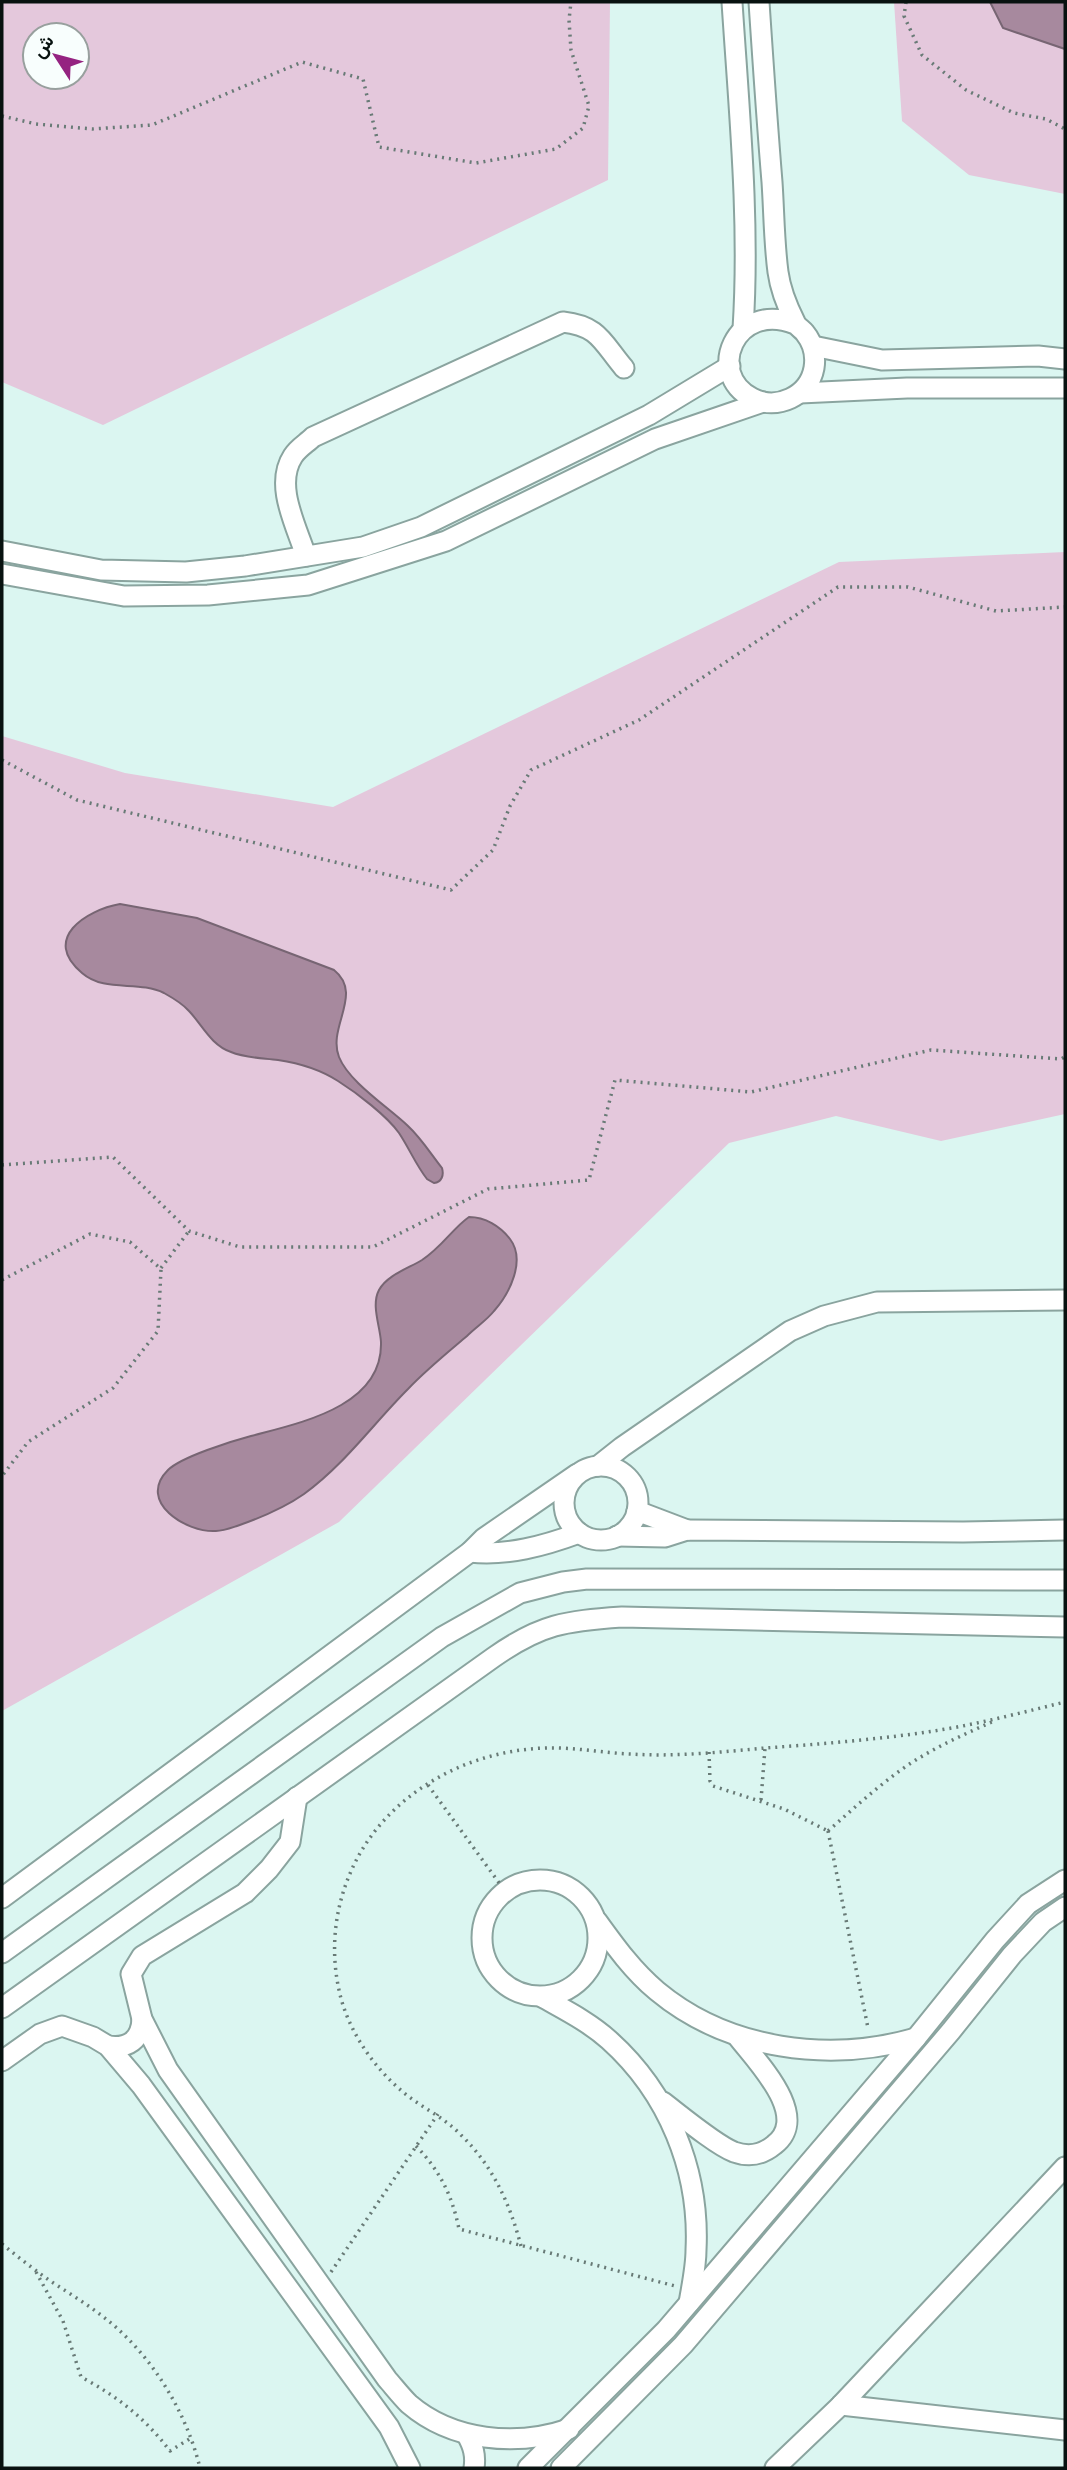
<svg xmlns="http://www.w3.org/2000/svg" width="1067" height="2470" viewBox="0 0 1067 2470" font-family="Quicksand,Vazirmatn,sans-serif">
  <rect width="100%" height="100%" fill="#dbf6f1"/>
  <!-- green -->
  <g fill="#e4c8dc" fill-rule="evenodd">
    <path d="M2,2h608l-2,178 -505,245 -101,-43zM35,35h42v42h-42z"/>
    <polygon points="894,2 1065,2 1065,194 969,175 902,121"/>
    <polygon points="1065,552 1065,1114 941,1141 836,1116 729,1143 339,1522 2,1711 2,736 125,773 333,807 839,562"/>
  </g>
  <!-- water -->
  <g fill="#a7899e" stroke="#776573" stroke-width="2">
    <polygon points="990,2 1065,2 1065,49 1003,28"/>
    <path d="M120,904l77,14 137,52c30,24 -7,57 5,87 10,25 49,50 69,69 13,12 23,28 34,42 2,7 0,14 -8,15l-7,-4c-11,-14 -18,-31 -28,-46 -12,-17 -42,-40 -61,-52 -17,-11 -40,-18 -60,-21 -15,-2 -33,-2 -47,-8 -20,-7 -28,-26 -42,-41 -7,-8 -16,-13 -25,-18 -26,-13 -59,0 -82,-20 -41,-34 4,-63 38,-69z"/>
    <path d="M469,1217c16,0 31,9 41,22 16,21 0,54 -16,72 -7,9 -18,16 -27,25 -20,17 -41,34 -59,53 -35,35 -63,75 -104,105 -20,14 -44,24 -67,32 -6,2 -14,5 -21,5 -29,2 -80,-29 -48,-61 13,-13 64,-29 83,-34 48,-13 132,-29 130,-94 -1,-16 -10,-37 -2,-52 8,-15 30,-22 43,-30 20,-13 31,-32 47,-43z"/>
  </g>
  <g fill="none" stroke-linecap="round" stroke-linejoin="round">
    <!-- minor casing -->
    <g stroke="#8aa49f" stroke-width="23">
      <g id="minor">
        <path d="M732,2c7,108 18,219 11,327"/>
        <path d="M759,2c4,60 8,120 13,180 2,29 2,60 6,90 2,15 10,36 17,50 2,5 7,7 10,11 8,10 11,23 9,35 -5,28 -37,43 -62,30 -47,-24 -17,-98 43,-74"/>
        <polyline points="813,346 882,360 1038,356 1065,359"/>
        <polyline points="800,393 907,388 1065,388"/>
        <polyline points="2,551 101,570 186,572 245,566 363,547 421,527 649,415 730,366"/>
        <path d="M306,556c-10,-31 -32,-71 -13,-100 5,-8 14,-13 20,-19l250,-115c36,4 39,20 61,46"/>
        <polyline points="2,574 124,596 208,595 308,585 446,541 655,439 763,402"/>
        <polyline points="598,1466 622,1447 790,1331 824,1316 877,1302 1065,1300"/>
        <circle cx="601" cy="1503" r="37"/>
        <polyline points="637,1511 687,1530"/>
        <polyline points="617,1536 665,1537 687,1530 963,1532 1065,1530"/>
        <path d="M470,1552c37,4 74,-6 109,-19"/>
        <path d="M297,1797l-7,45 -21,27 -24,24 -103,63 -11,18 11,45 26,51 219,309c7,8 14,17 22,25 43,37 107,43 160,25"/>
        <circle cx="540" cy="1938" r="58"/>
        <polyline points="2,1898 470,1552 484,1538 577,1474"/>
        <path d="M597,1921c18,25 36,50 60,70 71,59 172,72 259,47"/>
        <polyline points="2,1953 442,1637 520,1593 563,1582 587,1579 1065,1580"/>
        <path d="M542,1997c23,13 47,25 67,43 59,53 91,130 87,210 0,17 -4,35 -7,53"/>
        <path d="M2,2008l492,-351c47,-33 71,-36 128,-40l443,10"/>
        <path d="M108,2046c20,3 33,-6 34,-27"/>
        <polyline points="2,2061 40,2034 62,2026 93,2037 108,2046 141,2085 389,2427 410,2468"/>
        <path d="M663,2102c17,13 53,43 71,50 14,5 28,3 40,-7 38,-29 -18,-84 -37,-109"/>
        <polyline points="841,2405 1065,2430"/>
        <path d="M467,2435c6,11 9,20 7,33"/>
        <polyline points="528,2468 666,2330 916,2038 995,1940 1028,1904 1065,1880"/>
        <polyline points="561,2468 683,2345 951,2031 1012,1955 1043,1922 1065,1907"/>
        <polyline points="775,2468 841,2405 1065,2167"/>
      </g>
    </g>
    <!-- path -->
    <g stroke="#687a76" stroke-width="3.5" stroke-dasharray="2 5" stroke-linecap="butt">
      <polyline points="906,2 904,16 922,55 966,90 1014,113 1046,119 1065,129"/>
      <polyline points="2,116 36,124 92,129 152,125 302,62 363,79 379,147 476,163 556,149 583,128 589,106 571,50 569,20 571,2"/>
      <polyline points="2,760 77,800 451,890 493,850 510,806 531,770 639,720 838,587 908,587 996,611 1065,607"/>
      <polyline points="2,1165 113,1157 189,1231 240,1247 373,1247 488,1189 589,1180 615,1080 751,1092 931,1050 1061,1059 1065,1057"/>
      <polyline points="161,1268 189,1231"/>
      <polyline points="2,1280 90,1234 130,1242 161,1269 158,1331 113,1388 28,1442 2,1476"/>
      <polyline points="709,1752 710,1781 713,1786 784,1809 828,1831"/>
      <polyline points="428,1785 505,1891"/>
      <polyline points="761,1800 765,1748"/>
      <polyline points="828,1831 868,2028"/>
      <path d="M828,1831c26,-23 51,-46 80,-66 27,-18 57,-31 86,-44"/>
      <path d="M416,2146c24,25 36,49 43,83l216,57"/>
      <path d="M2,2244c15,12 31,25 47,36 21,14 43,27 62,43 43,36 76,91 89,145"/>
      <path d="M521,2246c-11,-42 -28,-80 -60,-111 -17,-18 -39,-27 -58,-43 -30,-25 -56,-63 -64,-102 -10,-46 -3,-93 20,-135 37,-66 112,-105 187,-107 28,-1 57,5 85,6 43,3 91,-2 134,-6 57,-4 119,-9 175,-18 43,-7 84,-18 125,-28"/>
      <path d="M36,2272l27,49 18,56c36,19 64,41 89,74l21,-13"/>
      <polyline points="331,2272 438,2114"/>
    </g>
    <!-- minor -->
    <use href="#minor" stroke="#fff" stroke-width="19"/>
  </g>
  <!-- border -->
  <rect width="1067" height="2470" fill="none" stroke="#081210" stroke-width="7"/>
  <!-- north arrow -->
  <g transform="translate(56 56) rotate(306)"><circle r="33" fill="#f8fefd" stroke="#98a09e" stroke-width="2"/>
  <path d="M0-5L12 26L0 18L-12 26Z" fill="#952381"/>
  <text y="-10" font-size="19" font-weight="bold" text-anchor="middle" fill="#081210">ش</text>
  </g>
</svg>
